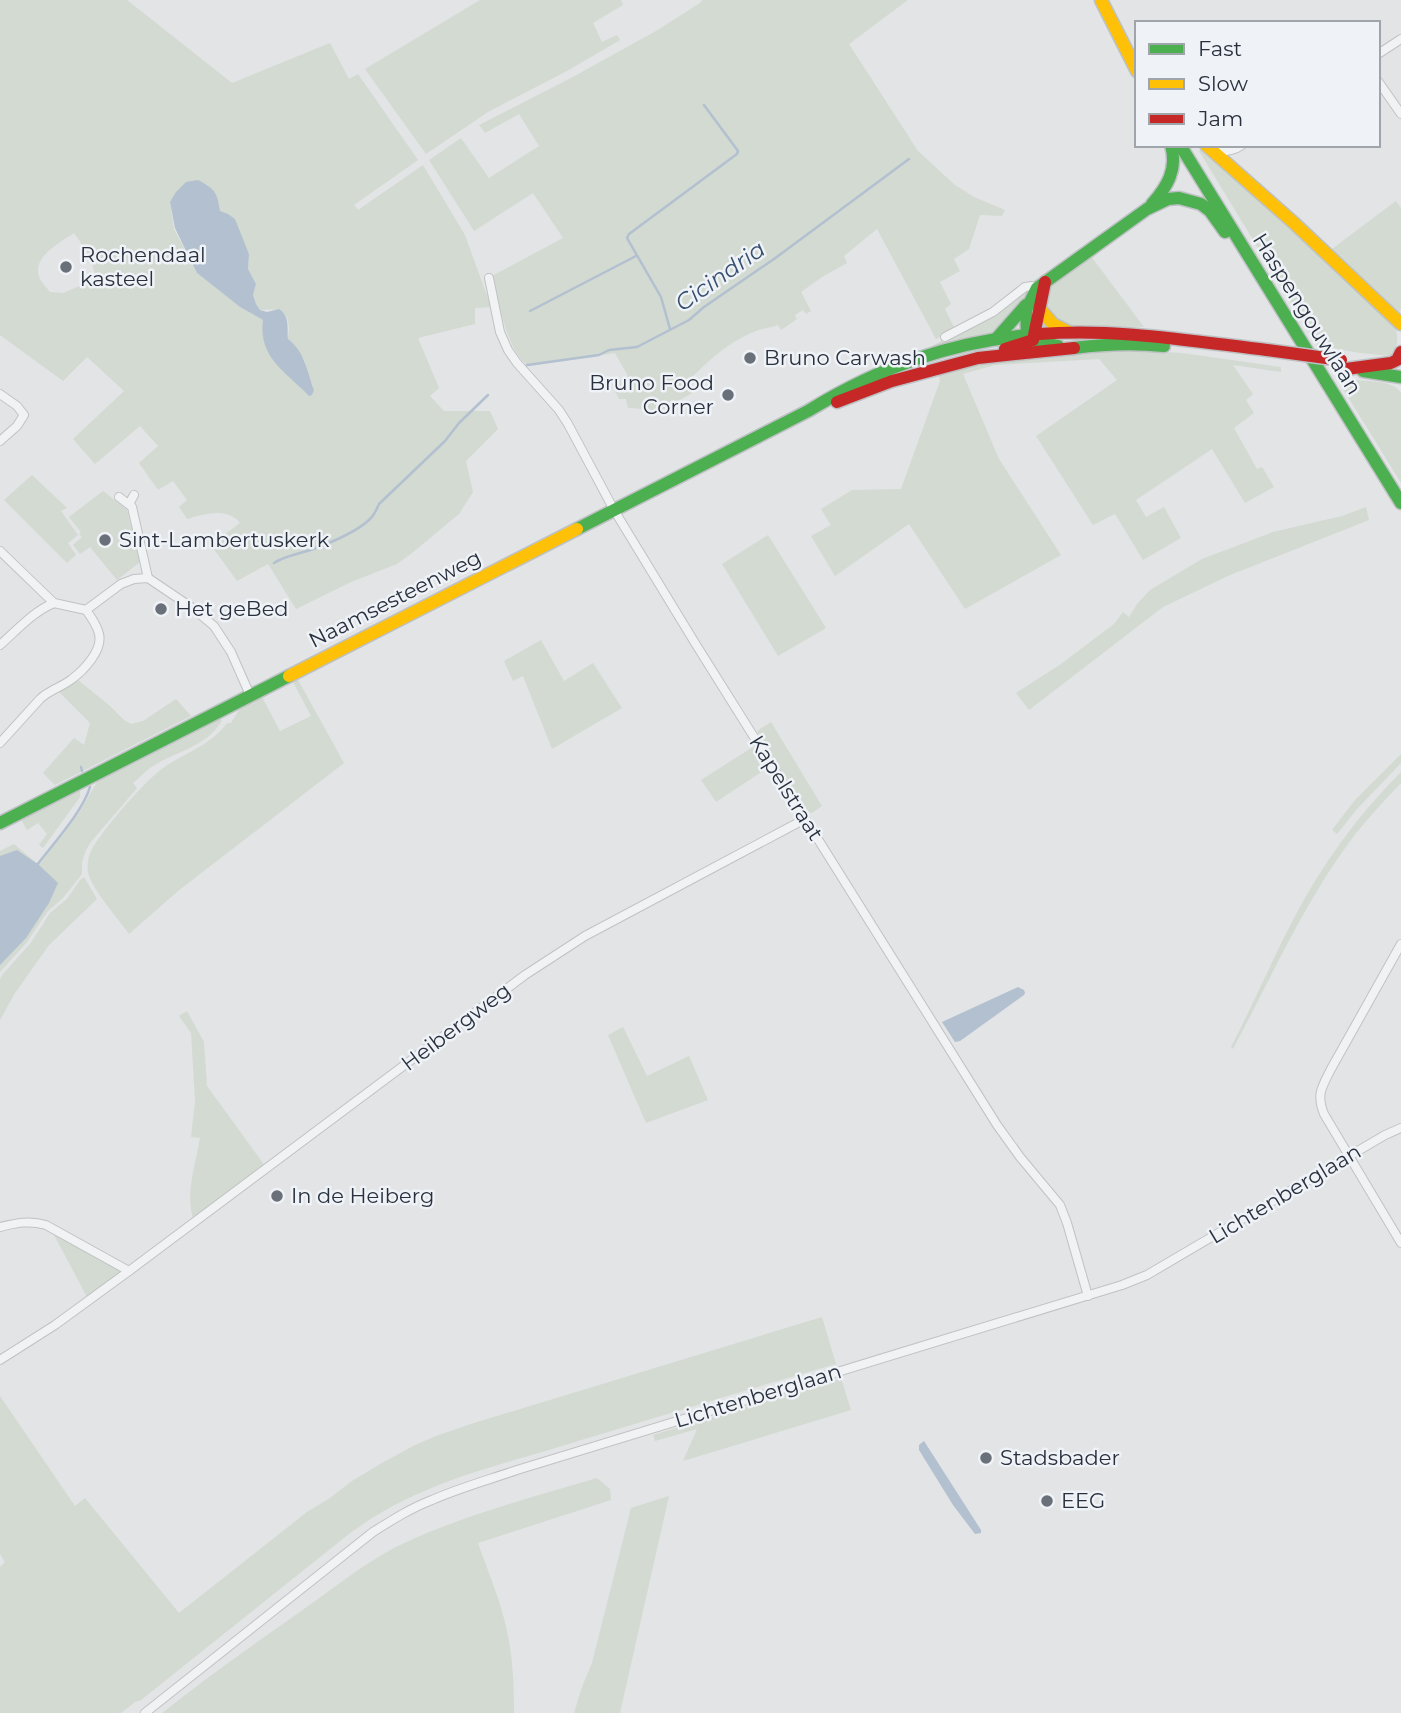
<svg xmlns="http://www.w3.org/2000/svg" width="1401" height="1713" viewBox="0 0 1401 1713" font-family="Montserrat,sans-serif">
  <rect width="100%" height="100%" fill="#e2e4e6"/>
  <!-- green -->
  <g fill="#d3dad2" fill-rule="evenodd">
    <path d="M0,0h127l105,83 98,-40 19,36 9,-5 60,86 -64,45 4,5 65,-45 42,70 26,72 -16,1v16l-57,14 21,50 -9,8 14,15h46l8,18 -32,32 7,31 -14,22 -47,39 -15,11 -46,18 -55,27 -28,-45 -31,17 -26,-36 29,-22c-12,-16 -36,-9 -53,-4l-8,-12 8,-7 -14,-19 -15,9 -19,-27 19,-17 -18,-20 -45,38 -22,-25 51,-48 -37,-34 -24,24 -63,-46zM206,184c9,6 12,17 14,28l8,2 21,40 -1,15 8,15 -3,11 3,9 4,6c15,-1 28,-3 29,18 0,3 -1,7 -1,11l16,20 10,31 -5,5 -18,-19 -9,-5 -19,-51 -23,-13 -43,-34 -23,-44 -4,-27zM74,233c12,17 18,26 22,46l-33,14 -13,-1c-3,-4 -8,-9 -10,-13 -10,-22 20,-36 34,-46z"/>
    <polygon points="480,0 621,0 623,5 593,23 602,42 617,35 620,40 567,71 488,112 426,154 365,69"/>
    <path d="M702,0h206l-59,44 69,107 37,34 19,12 31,13 -3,6 -22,-1 -11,34 -15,10 6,12 -20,11 11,22 -6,5 10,20 -19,10 -59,-110 -33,27 3,7 -25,14 -21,15 10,19 -5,3 -3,-4 -8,5 2,4 -16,11 -3,-5c-7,3 -15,3 -22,6 -30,12 -46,29 -68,50l6,11 -28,16c-12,5 -25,0 -38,0l-2,-9h-7l-7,-15 16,-8 -13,-23 -85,13c-22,-9 -32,-68 -38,-90l71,-38 -30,-45 -59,38 -45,-71 32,-22 28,40 50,-32 -20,-32 -34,19 -6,-8 92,-47 85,-47 44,-28z"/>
    <path d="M1201,148l143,131 46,38c8,13 11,28 0,39l-30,-3 -43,-8 -118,-194z"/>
    <polygon points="1396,201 1401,208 1401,310 1399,312 1332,249"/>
    <polygon points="1090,255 1144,327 1063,326 1045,308 1046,288"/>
    <polygon points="1026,290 1030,292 1020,305 994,333 934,349 932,346 996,312"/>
    <polygon points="1085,350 1132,350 1182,353 1281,367 1281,372 1233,365 1253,394 1246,400 1254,413 1234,428 1257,469 1262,467 1274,487 1245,503 1212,449 1136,500 1146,517 1164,507 1181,538 1143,560 1115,514 1093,525 1036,436 1117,380 1099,359 995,365 963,374 999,459 1061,555 965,609 909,524 835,576 811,536 831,525 821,509 852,490 901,489 940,381 938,373 999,359"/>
    <path d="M1337,379c17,3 55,-2 64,14v90z"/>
    <polygon points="32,475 67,508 61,511 78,535 68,543 76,555 67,563 4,500"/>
    <polygon points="103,491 127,510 140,562 117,580 90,547 80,554 73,545 82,537 79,534 81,532 69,517"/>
    <polygon points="1366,507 1369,520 1230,575 1163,607 1029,710 1016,693 1061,664 1114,624 1123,612 1129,617 1137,604 1150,590 1202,559 1273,532 1342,516"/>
    <polygon points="768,535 826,628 778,656 722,564"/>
    <polygon points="541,640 564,681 593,663 622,708 552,749 523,676 513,681 504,661"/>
    <path d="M297,678l47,85 -166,128 -49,43c-11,-16 -37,-44 -41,-62 -1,-8 0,-15 3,-21 11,-21 55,-72 75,-85 21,-14 45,-21 61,-43h4l8,-13 23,-13 18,34 31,-15 -19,-36z"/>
    <polygon points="78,680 110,706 124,720 131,724 143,721 176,699 191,716 55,785 43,773 74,738 84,745 90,723 59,692"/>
    <path d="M215,719l7,1c-14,27 -49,32 -72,48 -6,5 -11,10 -17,15l4,5 -47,55 -4,7 -4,12v12l-19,24 -15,13 -21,31 -27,30v-121l14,-7 25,21 41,-54 17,-29z"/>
    <polygon points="771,722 822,806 812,813 806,812 757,731"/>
    <polygon points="753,747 766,769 716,802 701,780"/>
    <polygon points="1401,754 1401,763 1357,809 1337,834 1332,830 1355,800"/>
    <path d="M1401,772v11c-18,19 -37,39 -53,61 -46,63 -78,136 -115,205l-2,-2c22,-42 41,-87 63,-129 28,-54 64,-103 107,-146z"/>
    <polygon points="80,789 80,797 43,848 39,845 47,834 38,823 27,830 22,821 23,818"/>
    <polygon points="84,877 97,899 49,945 15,993 0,1020 0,979 2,975 30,944 50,913 67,899 80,880"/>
    <path d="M187,1011l17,31 3,44 58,80 -72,52c-8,-25 3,-55 7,-80l-9,-1 4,-36 -4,-68 -12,-17z"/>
    <polygon points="623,1027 647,1076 689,1056 708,1100 646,1123 608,1035"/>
    <polygon points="53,1233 102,1261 121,1270 122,1272 87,1297"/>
    <path d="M822,1317l14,47c-91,26 -181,54 -271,81 -78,24 -149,39 -216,89l-208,166 -6,2 -14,11h-121v-146l5,-5 -5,-8v-158l75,110 10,-8 94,115 128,-101 23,-14 22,-17 30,-18 33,-18 21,-9 38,-13z"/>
    <polygon points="841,1378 851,1410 683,1461 697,1429 655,1441 653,1435"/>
    <path d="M597,1478l13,11 1,11 -133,43c10,29 23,58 29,88 6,27 7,55 7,82h-352c46,-37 94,-70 142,-104 30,-21 59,-45 92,-62 64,-31 134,-49 201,-69z"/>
    <polygon points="669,1496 620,1713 574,1713 582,1687 592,1663 631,1508"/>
  </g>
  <!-- water -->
  <g fill="#b2c0d0">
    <path d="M198,180c17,9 19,12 22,31l8,3 7,5 14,35 -1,15 8,15 -3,11 3,9 4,6 7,2 12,-3c11,7 8,19 9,30 17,13 19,32 26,51l-2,5 -3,1c-23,-24 -51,-38 -46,-76l-23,-13 -43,-34 -11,-22 -11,-23 -5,-26 6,-10 10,-10z"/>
    <polygon points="17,850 39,865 58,883 49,903 26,938 0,965 0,856"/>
    <polygon points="1018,987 1024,990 1025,993 1024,995 967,1036 960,1041 955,1042 942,1022"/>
    <polygon points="924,1441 981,1530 981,1533 975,1534 953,1505 919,1450 919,1445"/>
  </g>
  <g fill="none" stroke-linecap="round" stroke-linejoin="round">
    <!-- stream -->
    <g stroke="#b2c0d0" stroke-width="2.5">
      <polyline points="530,311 636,256"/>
      <polyline points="670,329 661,297 627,238 629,234 737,154 738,151 704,105"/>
      <polyline points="527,365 599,355 609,350 637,347 689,320 704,307 774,259 909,159"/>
      <path d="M274,563c9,-6 16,-7 26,-10 19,-5 63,-22 74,-39 1,-1 4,-8 5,-10l66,-63 14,-18 29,-28"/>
      <polyline points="81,767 82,771"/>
      <path d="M37,865c16,-21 46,-54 53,-78"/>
    </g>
    <!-- street casing -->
    <g stroke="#c0c2c4" stroke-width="10">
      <g id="street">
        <polyline points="1378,54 1401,39"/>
        <polyline points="1378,81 1401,114"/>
        <path d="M1214,152c11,-1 20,-1 28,-7"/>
        <polyline points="489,278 500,332 508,350 517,363 559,410 568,424 614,510 695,643 997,1125 1020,1157 1060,1205 1067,1223 1088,1296"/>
        <polyline points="945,337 993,312 1025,287 1032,286 1039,289"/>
        <polyline points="0,394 17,406 24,415 17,426 0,441"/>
        <polyline points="119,497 132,507 148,578"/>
        <polyline points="129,504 134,495"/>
        <polyline points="0,551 54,603 86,610 121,584 134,579 148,578 191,607 214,626 231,652 250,695"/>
        <path d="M0,645c17,-15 34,-34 54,-42"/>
        <path d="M0,743l40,-44c9,-9 22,-12 32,-20 12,-9 31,-29 27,-45 -2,-9 -8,-17 -13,-24"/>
        <path d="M1401,944l-70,125c-9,18 -15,25 -7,45l77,129"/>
        <path d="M0,1227c16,-4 29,-7 46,-2l83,46"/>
        <polyline points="0,1360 55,1325 129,1271 525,975 585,936 805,819"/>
        <path d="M145,1713l228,-181c19,-12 38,-24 59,-32 27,-12 56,-20 85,-30l605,-185 25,-10 238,-140 16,-7"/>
      </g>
    </g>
    <!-- fast casing -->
    <g stroke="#bec1c4" stroke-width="15">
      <g id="fast">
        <polyline points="1180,145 1401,503"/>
        <path d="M1152,204c15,-17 26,-35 19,-59"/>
        <polyline points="996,339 1026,305"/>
        <polyline points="1058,346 1041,343 1027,334 1026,310 1037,288 1147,209 1168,199 1179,198 1201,204 1210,211 1225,232"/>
        <path d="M1074,348c30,-4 60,-5 90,-2"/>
        <polyline points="1363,371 1401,377"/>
        <path d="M577,529l231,-118c73,-45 145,-70 231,-77"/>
        <polyline points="0,823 289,676"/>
      </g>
    </g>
    <!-- slow casing -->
    <g stroke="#bec1c4" stroke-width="15">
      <g id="slow">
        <polyline points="1101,0 1137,71"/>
        <polyline points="1206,145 1294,223 1401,324"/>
        <polyline points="1040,309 1053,324 1069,332"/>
        <polyline points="289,676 577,529"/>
      </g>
    </g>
    <!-- jam casing -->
    <g stroke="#bec1c4" stroke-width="15">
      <g id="jam">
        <path d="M1039,334c76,-6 152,7 228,16"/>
        <polyline points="1005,349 1033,340 1045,282"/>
        <polyline points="1346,369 1391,363 1397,360 1401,352"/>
        <polyline points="837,402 892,381 978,358 1074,348"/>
      </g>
    </g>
    <!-- street -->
    <use href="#street" stroke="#f0f2f3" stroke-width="8"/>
    <!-- fast -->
    <use href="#fast" stroke="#4caf50" stroke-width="12"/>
    <!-- slow -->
    <use href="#slow" stroke="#ffc107" stroke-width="12"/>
    <!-- jam -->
    <use href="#jam" stroke="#c62828" stroke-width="12"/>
    <!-- jam-bridge casing -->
    <g stroke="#bec1c4" stroke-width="15" stroke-linecap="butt">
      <polyline id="jam-bridge" points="1267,350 1341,360"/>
    </g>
    <!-- jam-bridge -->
    <use href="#jam-bridge" stroke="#c62828" stroke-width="12"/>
  </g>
  <!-- markers -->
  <g fill="#6a7079" stroke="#eff2f6" stroke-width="2.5">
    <circle cx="66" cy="267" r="7"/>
    <circle cx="750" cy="358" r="7"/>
    <circle cx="728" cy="395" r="7"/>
    <circle cx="105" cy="540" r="7"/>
    <circle cx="161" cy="609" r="7"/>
    <circle cx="277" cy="1196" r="7"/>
    <circle cx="986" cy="1458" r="7"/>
    <circle cx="1047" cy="1501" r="7"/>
  </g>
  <g text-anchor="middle" stroke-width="5" stroke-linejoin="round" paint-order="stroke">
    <!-- poi labels -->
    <g font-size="21" fill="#29313e" stroke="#eff2f6" text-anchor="start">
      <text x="80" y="262">Rochendaal<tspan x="80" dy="24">kasteel</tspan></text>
      <text x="764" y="365">Bruno Carwash</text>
      <text x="714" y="390" text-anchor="end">Bruno Food<tspan x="714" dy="24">Corner</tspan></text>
      <text x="119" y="547">Sint-Lambertuskerk</text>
      <text x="175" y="616">Het geBed</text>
      <text x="291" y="1203">In de Heiberg</text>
      <text x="1000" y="1465">Stadsbader</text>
      <text x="1061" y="1508">EEG</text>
    </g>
    <!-- street labels -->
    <g font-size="21" fill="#29313e" stroke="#eff2f6">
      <text transform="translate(1307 314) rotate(58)" y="7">Haspengouwlaan</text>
      <text transform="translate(395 599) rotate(-27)" y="7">Naamsesteenweg</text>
      <text transform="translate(786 788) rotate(58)" y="7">Kapelstraat</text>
      <text transform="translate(456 1027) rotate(-37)" y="7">Heibergweg</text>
      <text transform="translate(1285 1194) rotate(-31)" y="7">Lichtenberglaan</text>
      <text transform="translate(758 1396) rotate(-17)" y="7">Lichtenberglaan</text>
    </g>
    <!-- water labels -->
    <g font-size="23" font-style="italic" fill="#365070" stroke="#eff2f6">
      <text transform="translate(720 276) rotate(-35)" y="8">Cicindria</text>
    </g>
  </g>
  <!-- legend -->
  <rect x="1135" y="21" width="245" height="126" fill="#eff2f6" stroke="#a0a5ac" stroke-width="2"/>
  <rect x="1149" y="44" width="35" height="10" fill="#4caf50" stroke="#a0a5ac" stroke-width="2"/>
  <text x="1198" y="56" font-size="21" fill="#29313e">Fast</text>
  <rect x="1149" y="79" width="35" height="10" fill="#ffc107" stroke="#a0a5ac" stroke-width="2"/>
  <text x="1198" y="91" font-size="21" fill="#29313e">Slow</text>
  <rect x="1149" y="114" width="35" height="10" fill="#c62828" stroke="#a0a5ac" stroke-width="2"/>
  <text x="1198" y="126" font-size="21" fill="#29313e">Jam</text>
</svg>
